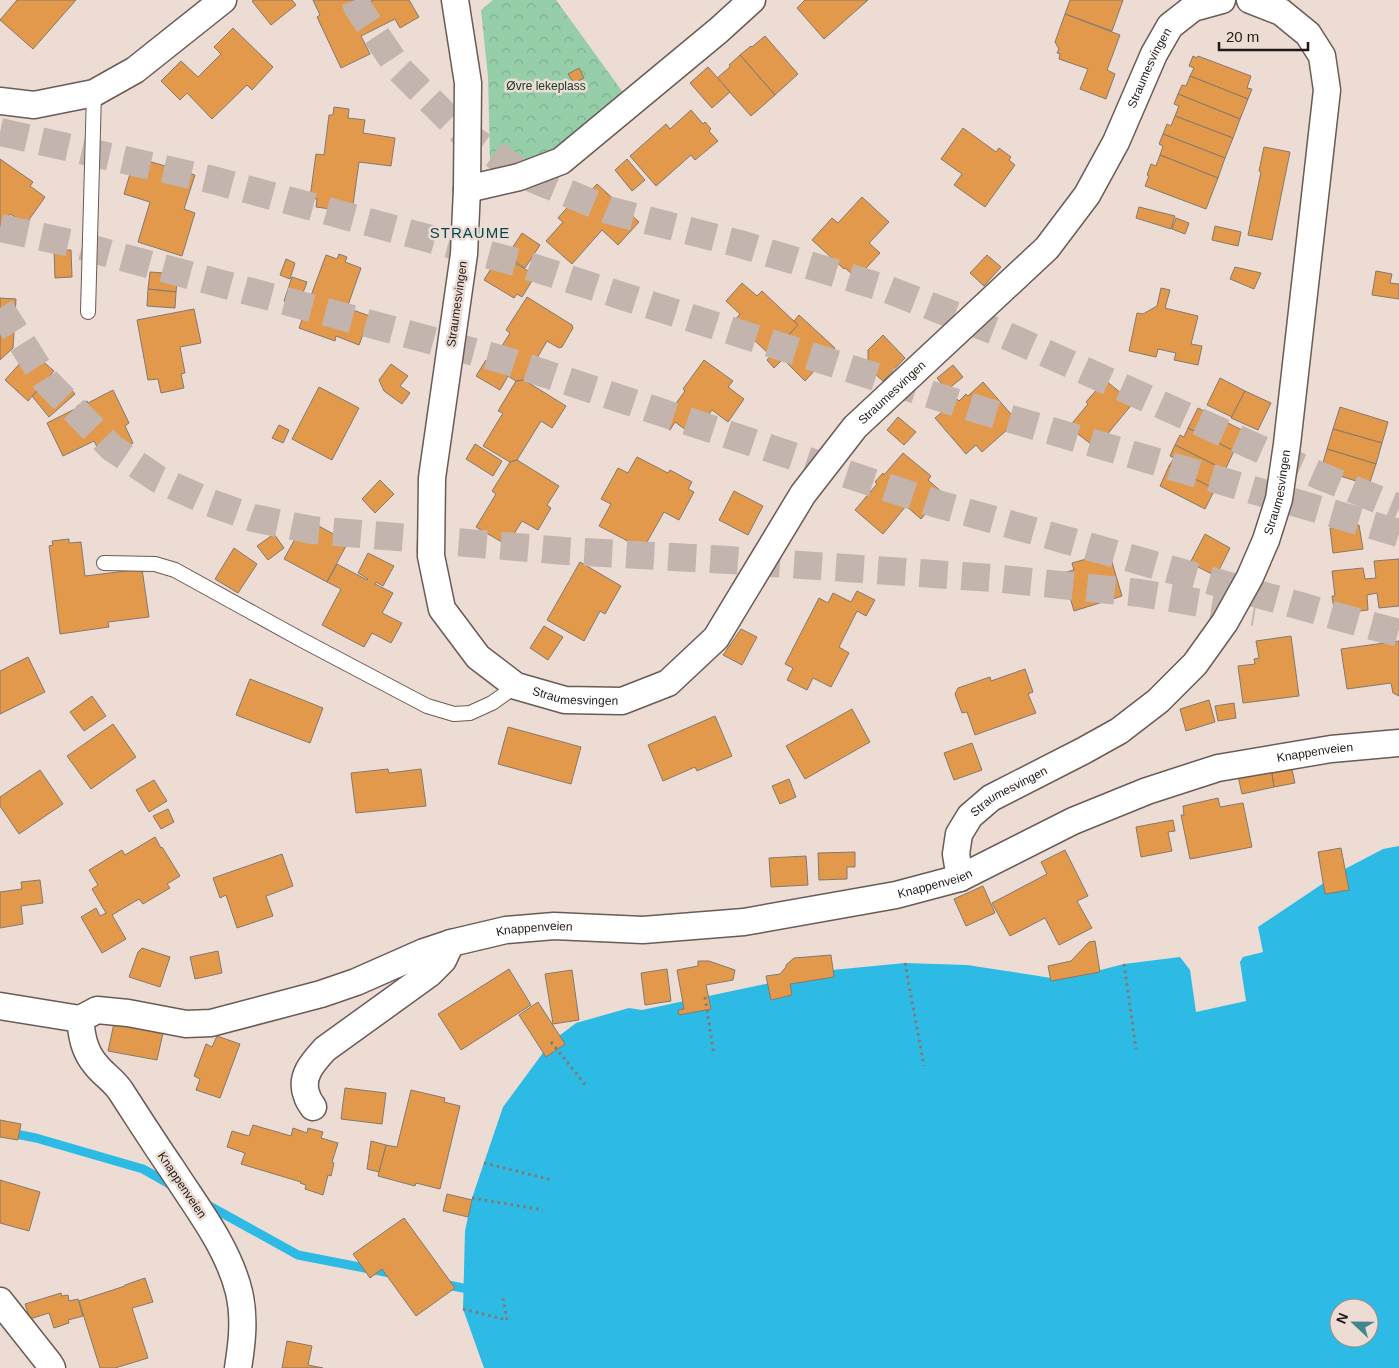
<svg xmlns="http://www.w3.org/2000/svg" width="1399" height="1368" viewBox="0 0 1399 1368" font-family="Arial,sans-serif">
  <defs>
    <pattern id="park-crowns" width="20" height="18" patternUnits="userSpaceOnUse" patternTransform="scale(1.25)"><rect width="20" height="18" fill="#95cea9"/><path d="M2 6a3 3 0 1 1 6 0M12 15a3 3 0 1 1 6 0" fill="none" stroke="#80b091"/></pattern>
  </defs>
  <rect width="100%" height="100%" fill="#ecdcd4"/>
  <!-- park -->
  <polygon fill="url(#park-crowns)" points="493,0 556,0 627,98 570,145 504,171 490,160 488,77 481,10"/>
  <!-- water -->
  <path fill="#2dbbe5" fill-rule="evenodd" d="M1399,846v522h-915l-21,-59 2,-78 7,-33 31,-91 48,-65 25,-19 53,-15 13,2 190,-40 73,-7 62,2 91,14 31,-6 35,-9 56,-7 10,13 6,42 50,-11 -6,-39 3,-5 20,-5 -5,-25 85,-57 40,-21zM1339,1308h30v30h-30z"/>
  <g fill="none" stroke-linecap="round" stroke-linejoin="round">
    <!-- stream -->
    <g stroke="#2dbbe5" stroke-width="9">
      <polyline points="0,1131 36,1138 143,1169 173,1186"/>
      <polyline points="204,1203 298,1255 395,1274"/>
      <polyline points="443,1284 463,1288"/>
    </g>
  </g>
  <!-- building -->
  <g fill="#e2994b" stroke="#84796f">
    <polygon points="17,0 76,0 33,49 0,20"/>
    <polygon points="254,0 292,0 296,5 271,25 252,1"/>
    <polygon points="313,0 363,0 365,4 373,0 409,0 419,17 400,28 395,19 361,36 370,54 341,68 317,17 320,15"/>
    <polygon points="805,0 868,0 824,39 797,8"/>
    <polygon points="1070,0 1123,0 1112,31 1065,14"/>
    <polygon points="1065,14 1120,35 1107,70 1115,74 1106,99 1080,89 1088,69 1059,59 1060,54 1057,53 1059,49 1055,42"/>
    <polygon points="233,28 273,67 252,90 247,85 212,119 187,93 180,100 161,81 181,61 198,77 221,54 214,47"/>
    <polygon points="765,36 798,74 775,95 740,55 751,46 752,47"/>
    <polygon points="740,55 775,95 751,116 717,78 730,67 729,65"/>
    <polygon points="1193,56 1197,58 1198,56 1251,76 1247,88 1252,89 1248,99 1190,76 1194,68 1189,66"/>
    <polygon points="708,67 730,92 712,108 690,83"/>
    <polygon points="579,68 584,78 574,83 568,74"/>
    <polygon points="1190,76 1248,99 1240,119 1178,94 1182,85 1186,86"/>
    <polygon points="1178,94 1240,119 1233,138 1175,116 1179,106 1174,104"/>
    <polygon points="334,107 349,109 348,118 365,120 363,133 395,138 391,166 359,162 352,212 316,207 317,199 310,198 316,154 324,155 329,115 333,115"/>
    <polygon points="691,110 703,124 705,122 711,129 709,131 718,141 695,160 691,155 656,186 630,156 666,124 670,129"/>
    <polygon points="1175,116 1233,138 1225,158 1163,134 1167,124 1171,126"/>
    <polygon points="963,128 996,152 999,148 1011,157 1009,160 1015,165 985,207 954,185 962,174 941,159"/>
    <polygon points="1163,134 1225,158 1218,178 1160,155 1163,146 1159,144"/>
    <polygon points="1264,147 1290,152 1272,240 1248,235 1261,172 1259,171"/>
    <polygon points="1160,155 1218,178 1206,209 1145,186 1149,176 1147,175 1151,164 1156,166"/>
    <polygon points="135,157 195,175 184,209 195,213 182,256 138,242 150,202 124,194"/>
    <polygon points="0,159 33,182 30,186 45,197 26,224 10,214 0,229"/>
    <polygon points="627,159 645,180 632,191 615,170"/>
    <polygon points="597,184 639,222 618,245 602,230 572,264 546,241 563,222 558,218 573,201 578,205"/>
    <polygon points="862,197 889,222 869,243 880,253 857,278 845,268 844,269 812,240 832,218 838,223"/>
    <polygon points="1139,207 1175,216 1171,229 1136,218"/>
    <polygon points="1176,218 1189,223 1185,234 1172,229"/>
    <polygon points="1215,226 1241,232 1238,246 1212,240"/>
    <polygon points="522,233 540,245 525,268 507,256"/>
    <polygon points="54,250 71,250 72,277 55,278"/>
    <polygon points="339,254 347,257 345,262 361,268 347,308 370,316 359,345 336,336 335,341 299,328 326,255 337,259"/>
    <polygon points="500,254 530,272 529,273 535,276 522,297 517,294 514,298 484,280"/>
    <polygon points="987,255 1001,267 984,286 970,273"/>
    <polygon points="286,259 295,263 290,279 280,275"/>
    <polygon points="1235,267 1261,273 1254,289 1230,279"/>
    <polygon points="1376,271 1392,274 1390,283 1399,284 1399,299 1372,295"/>
    <polygon points="150,272 178,274 176,292 148,289"/>
    <polygon points="292,277 307,282 298,306 284,301"/>
    <polygon points="742,283 757,296 762,291 798,325 770,355 734,321 740,314 726,301"/>
    <polygon points="1161,288 1170,290 1165,308 1198,316 1191,344 1202,346 1198,365 1174,360 1176,353 1158,349 1156,357 1129,351 1137,313 1143,314 1157,306"/>
    <polygon points="148,289 176,292 175,308 147,306"/>
    <polygon points="527,297 572,325 573,328 562,347 559,348 547,341 524,380 516,381 490,365 510,333 506,330"/>
    <polygon points="0,298 16,299 13,348 0,360"/>
    <polygon points="194,309 201,343 180,347 185,373 181,374 184,388 161,393 158,379 148,380 137,320"/>
    <polygon points="799,315 835,348 805,381 783,359 774,368 767,360 774,352 774,351 798,325 794,321"/>
    <polygon points="883,335 905,358 883,381 866,366 868,364 868,350"/>
    <polygon points="31,351 54,371 28,401 5,380"/>
    <polygon points="486,360 491,364 490,365 508,376 500,390 476,376"/>
    <polygon points="704,360 733,381 728,387 744,399 728,422 712,410 693,435 675,422 670,430 663,425 669,418 667,416 685,391 683,389"/>
    <polygon points="391,364 408,376 400,386 410,393 402,404 384,391 379,380"/>
    <polygon points="953,365 963,377 947,390 937,378"/>
    <polygon points="57,373 75,394 49,417 32,396"/>
    <polygon points="1220,378 1245,391 1232,417 1207,405"/>
    <polygon points="524,380 566,406 552,428 541,421 517,460 510,462 483,446 503,413 498,411 516,381"/>
    <polygon points="1105,380 1133,403 1096,448 1069,427 1088,404 1086,402"/>
    <polygon points="983,382 1017,421 982,452 976,445 966,454 935,418 957,399 959,401 966,394 968,396"/>
    <polygon points="319,387 359,408 332,460 292,439"/>
    <polygon points="113,390 129,423 125,426 133,443 103,458 94,441 63,456 47,423 77,408 77,406 87,401 88,403"/>
    <polygon points="1245,391 1271,403 1258,430 1231,418"/>
    <polygon points="1340,407 1388,422 1382,443 1333,429"/>
    <polygon points="1198,408 1244,431 1234,451 1188,428"/>
    <polygon points="898,417 916,432 904,445 887,430"/>
    <polygon points="279,425 289,430 283,443 272,438"/>
    <polygon points="1188,428 1234,451 1225,470 1175,445 1180,435 1184,437"/>
    <polygon points="1333,429 1382,443 1376,464 1327,449"/>
    <polygon points="475,444 502,461 493,476 466,459"/>
    <polygon points="1175,445 1225,470 1215,489 1169,466 1174,458 1170,456"/>
    <polygon points="1327,449 1376,464 1369,485 1321,470"/>
    <polygon points="903,453 931,476 928,480 943,493 921,519 906,506 883,534 855,510 877,484 875,482 883,473 884,475"/>
    <polygon points="637,457 668,473 670,470 692,482 688,489 694,492 679,520 664,512 643,549 599,526 611,504 601,499 618,468 628,473"/>
    <polygon points="517,460 559,486 547,505 551,508 538,530 522,521 507,545 476,527 496,494 492,491 510,462"/>
    <polygon points="1169,466 1215,489 1205,509 1160,486"/>
    <polygon points="380,480 394,494 375,513 362,499"/>
    <polygon points="734,491 763,506 748,535 719,520"/>
    <polygon points="306,519 348,542 327,582 284,559"/>
    <polygon points="1359,525 1363,549 1333,553 1330,528"/>
    <polygon points="274,534 284,548 268,560 257,546"/>
    <polygon points="1205,534 1230,548 1216,576 1190,563"/>
    <polygon points="69,539 69,543 81,542 85,576 142,569 149,617 108,622 109,627 60,634 49,546 53,545 52,541"/>
    <polygon points="234,548 257,564 238,593 215,579"/>
    <polygon points="368,553 394,566 383,586 376,582 375,584 393,593 382,613 402,623 391,643 372,633 364,647 322,625 341,589 327,582 337,564 367,580 368,579 358,573"/>
    <polygon points="1097,556 1099,563 1111,559 1122,596 1074,611 1063,573 1074,570 1072,563"/>
    <polygon points="1399,559 1399,606 1379,608 1377,593 1367,595 1368,610 1337,614 1337,609 1334,609 1332,596 1335,596 1332,571 1363,568 1365,579 1376,578 1374,561"/>
    <polygon points="580,562 621,586 605,614 600,611 584,641 547,620"/>
    <polygon points="857,591 875,600 866,616 857,611 839,647 849,653 831,687 813,678 807,690 787,680 793,668 785,664 819,598 828,603 833,593 851,602"/>
    <polygon points="544,626 563,637 548,660 530,648"/>
    <polygon points="741,629 757,637 742,665 723,655"/>
    <polygon points="1291,636 1299,696 1243,703 1238,666 1255,664 1254,659 1259,658 1256,641"/>
    <polygon points="1399,641 1399,696 1393,693 1391,683 1347,689 1341,649"/>
    <polygon points="28,657 45,692 0,714 0,671"/>
    <polygon points="1025,669 1033,692 1028,694 1036,713 975,735 967,712 962,713 955,694 958,688 990,677 991,681"/>
    <polygon points="250,679 323,708 310,743 236,715"/>
    <polygon points="92,696 106,716 84,731 70,712"/>
    <polygon points="1209,700 1215,722 1186,731 1180,709"/>
    <polygon points="1234,703 1236,718 1218,721 1215,706"/>
    <polygon points="852,709 870,742 805,779 786,746"/>
    <polygon points="715,716 732,756 697,771 695,767 663,781 648,745"/>
    <polygon points="113,724 136,757 91,789 67,756"/>
    <polygon points="508,727 581,747 571,784 498,764"/>
    <polygon points="972,743 982,770 954,780 944,753"/>
    <polygon points="1291,765 1295,783 1274,787 1271,769"/>
    <polygon points="388,769 389,773 421,769 426,806 356,813 351,773"/>
    <polygon points="1271,769 1274,787 1242,794 1238,776"/>
    <polygon points="40,770 63,804 19,834 0,806 0,797"/>
    <polygon points="789,779 796,797 780,804 772,786"/>
    <polygon points="154,780 167,801 149,812 136,790"/>
    <polygon points="1218,798 1220,807 1243,803 1252,847 1190,859 1181,815 1184,815 1183,806"/>
    <polygon points="168,809 174,822 161,829 153,816"/>
    <polygon points="1173,820 1175,831 1168,832 1172,851 1141,857 1136,827"/>
    <polygon points="155,837 161,848 162,847 180,876 167,884 170,888 143,904 139,899 112,915 126,939 102,953 81,917 96,908 100,916 106,913 92,889 98,885 89,870 122,850 125,855"/>
    <polygon points="1341,848 1349,890 1325,894 1318,852"/>
    <polygon points="1065,850 1088,896 1077,901 1092,928 1059,945 1045,918 1010,936 992,903 1047,874 1041,862"/>
    <polygon points="855,852 855,867 847,867 847,879 819,880 818,853"/>
    <polygon points="282,854 293,886 266,896 273,916 237,928 226,895 220,898 213,878"/>
    <polygon points="806,856 808,885 771,887 769,858"/>
    <polygon points="40,880 43,903 21,906 23,924 0,928 0,892 22,889 21,882"/>
    <polygon points="983,886 995,913 966,926 954,899"/>
    <polygon points="1095,941 1100,972 1051,981 1048,966 1071,961 1089,942"/>
    <polygon points="142,948 170,957 160,987 129,977 138,952"/>
    <polygon points="218,951 222,973 195,979 190,957"/>
    <polygon points="831,955 834,977 790,984 792,995 771,1000 766,976 780,974 786,967 786,965 794,958"/>
    <polygon points="698,961 709,961 735,970 733,980 706,985 711,1009 679,1015 678,1010 684,1009 677,970 698,966"/>
    <polygon points="509,969 531,1005 461,1050 438,1014"/>
    <polygon points="667,969 671,1001 645,1005 641,973"/>
    <polygon points="572,970 579,1020 553,1024 545,974"/>
    <polygon points="538,1002 565,1044 546,1057 519,1015"/>
    <polygon points="114,1023 163,1033 157,1060 108,1051"/>
    <polygon points="217,1036 240,1044 220,1098 196,1090 200,1079 194,1076 206,1044 212,1047"/>
    <polygon points="345,1088 386,1093 382,1124 341,1119"/>
    <polygon points="411,1090 445,1098 444,1102 460,1106 440,1189 416,1183 415,1186 378,1176 386,1145 397,1147"/>
    <polygon points="0,1120 21,1124 18,1140 0,1137"/>
    <polygon points="253,1125 291,1136 293,1128 307,1133 308,1128 323,1132 321,1138 338,1143 332,1162 334,1163 331,1176 328,1175 323,1195 305,1189 306,1185 300,1183 301,1182 241,1164 245,1153 227,1147 232,1131 249,1136"/>
    <polygon points="371,1141 386,1145 379,1172 367,1169"/>
    <polygon points="0,1180 40,1192 29,1231 0,1223"/>
    <polygon points="447,1194 472,1200 468,1217 443,1211"/>
    <polygon points="404,1218 455,1288 416,1316 382,1269 370,1278 353,1254"/>
    <polygon points="145,1278 153,1302 132,1308 148,1358 115,1368 100,1368 79,1301 125,1286 125,1285"/>
    <polygon points="61,1293 62,1296 68,1295 69,1301 78,1299 83,1316 68,1320 69,1323 54,1328 49,1313 30,1319 25,1304"/>
    <polygon points="287,1341 312,1346 308,1365 323,1368 282,1368"/>
  </g>
  <g fill="none" stroke-linecap="round" stroke-linejoin="round">
    <!-- primary-tunnel -->
    <g stroke="#c3b5ae" stroke-width="28" stroke-dasharray="28 14" stroke-linecap="butt">
      <polyline points="355,0 358,8 399,69 463,133 524,175 608,210 740,244 884,288 1005,335 1318,475 1399,508"/>
      <polyline points="0,132 213,180 519,263 970,407 1399,533"/>
      <polyline points="0,228 70,243 504,360 934,503 1361,623 1399,633"/>
      <polyline points="0,308 46,381 112,448 158,479 211,503 253,518 312,530 565,551 729,560 992,578 1140,593 1255,612"/>
    </g>
    <!-- lane casing -->
    <g stroke="#695b55" stroke-width="16">
      <g id="lane">
        <polyline points="88,312 94,93"/>
        <polyline points="104,563 155,564 175,570 302,640 427,706 454,714 470,713 492,703 516,686"/>
      </g>
    </g>
    <!-- street casing -->
    <g stroke="#695b55" stroke-width="29">
      <g id="street">
        <path id="s1" d="M455,0l13,83 -1,106 -3,65 -32,224 -1,78 11,53 36,48 38,29 49,14 57,1 46,-18 48,-45 87,-144 52,-67 192,-179 40,-53 29,-53 38,-88 16,-28 23,-18 29,-8"/>
        <polyline points="0,101 34,105 94,93 135,70 223,0"/>
        <polyline points="467,189 519,177 561,161 719,30 752,0"/>
        <path id="s2" d="M960,878l-4,-24 3,-20 11,-18 21,-18 92,-47 36,-20 39,-30 37,-37 30,-42 25,-45 16,-37 13,-41 8,-55 40,-354 -5,-34 -14,-22 -27,-22 -31,-12"/>
        <polyline points="0,1006 80,1019"/>
        <path d="M313,1107c-2,-3 -5,-7 -6,-11 -8,-19 6,-34 18,-47l104,-75 14,-14 8,-17"/>
        <polyline points="0,1301 49,1363 52,1368"/>
        <path id="s3" d="M238,1368c4,-25 7,-50 1,-76 -11,-45 -42,-84 -67,-123 -18,-26 -35,-53 -52,-79 -7,-10 -17,-16 -24,-25 -12,-14 -14,-28 -16,-46l17,-9 31,3 58,11 25,-1 110,-29 35,-12 68,-30 27,-9 55,-13 48,-4 89,4 101,-8 152,-27 64,-17 113,-57 74,-30 71,-23 113,-19 68,-6"/>
      </g>
    </g>
    <!-- path -->
    <g stroke="#847974" stroke-width="3" stroke-dasharray="2.5 4" stroke-linecap="butt">
      <polyline points="905,963 924,1066"/>
      <polyline points="1124,964 1136,1049"/>
      <polyline points="705,997 714,1055"/>
      <polyline points="551,1042 587,1087"/>
      <polyline points="484,1163 552,1180"/>
      <polyline points="472,1198 543,1210"/>
      <polyline points="463,1309 507,1320 503,1298"/>
    </g>
    <!-- lane -->
    <use href="#lane" stroke="#fff" stroke-width="14"/>
    <!-- street -->
    <use href="#street" stroke="#fff" stroke-width="26"/>
  </g>
  <g text-anchor="middle" stroke-width="5" stroke-linejoin="round" paint-order="stroke">
    <!-- street labels -->
    <g font-size="12" fill="#1f1a17" stroke="#ecdcd4">
      <text dy="4" stroke="none"><textPath href="#s1" startOffset="1668">Straumesvingen</textPath></text>
      <text transform="translate(457 304) rotate(-82)" y="4">Straumesvingen</text>
      <text dy="4" stroke="none"><textPath href="#s1" startOffset="1248">Straumesvingen</textPath></text>
      <text dy="4" stroke="none"><textPath href="#s2" startOffset="532">Straumesvingen</textPath></text>
      <text dy="4" stroke="none"><textPath href="#s1" startOffset="782">Straumesvingen</textPath></text>
      <text dy="4" stroke="none"><textPath href="#s3" startOffset="1679">Knappenveien</textPath></text>
      <text dy="4" stroke="none"><textPath href="#s2" startOffset="112">Straumesvingen</textPath></text>
      <text dy="4" stroke="none"><textPath href="#s3" startOffset="1274">Knappenveien</textPath></text>
      <text dy="4" stroke="none"><textPath href="#s3" startOffset="869">Knappenveien</textPath></text>
      <text transform="translate(182 1185) rotate(56)" y="4">Knappenveien</text>
    </g>
    <!-- park labels -->
    <g font-size="12" fill="#164028" stroke="#ecdcd4">
      <text x="546" y="90">Øvre lekeplass</text>
    </g>
    <!-- quarter labels -->
    <g font-size="15" letter-spacing="1" fill="#04464c" stroke="#ecdcd4">
      <text x="470" y="238">STRAUME</text>
    </g>
  </g>
  <!-- north arrow -->
  <g transform="translate(1354 1323) rotate(292)"><circle r="24" fill="#ecdcd4" stroke="#9a8e88"/>
  <path d="M0-4L9 19L0 12L-9 19Z" fill="#40878f"/>
  <text y="-8" font-size="14" font-weight="bold" text-anchor="middle" fill="#1f1a17">N</text>
  </g>
  <!-- scale -->
  <path d="M1219 42v8h89v-8" fill="none" stroke="#1f1a17" stroke-width="2.5"/>
  <text x="1226" y="42" font-size="15" fill="#1f1a17" stroke="#ecdcd4" stroke-width="4" paint-order="stroke">20 m</text>
</svg>
